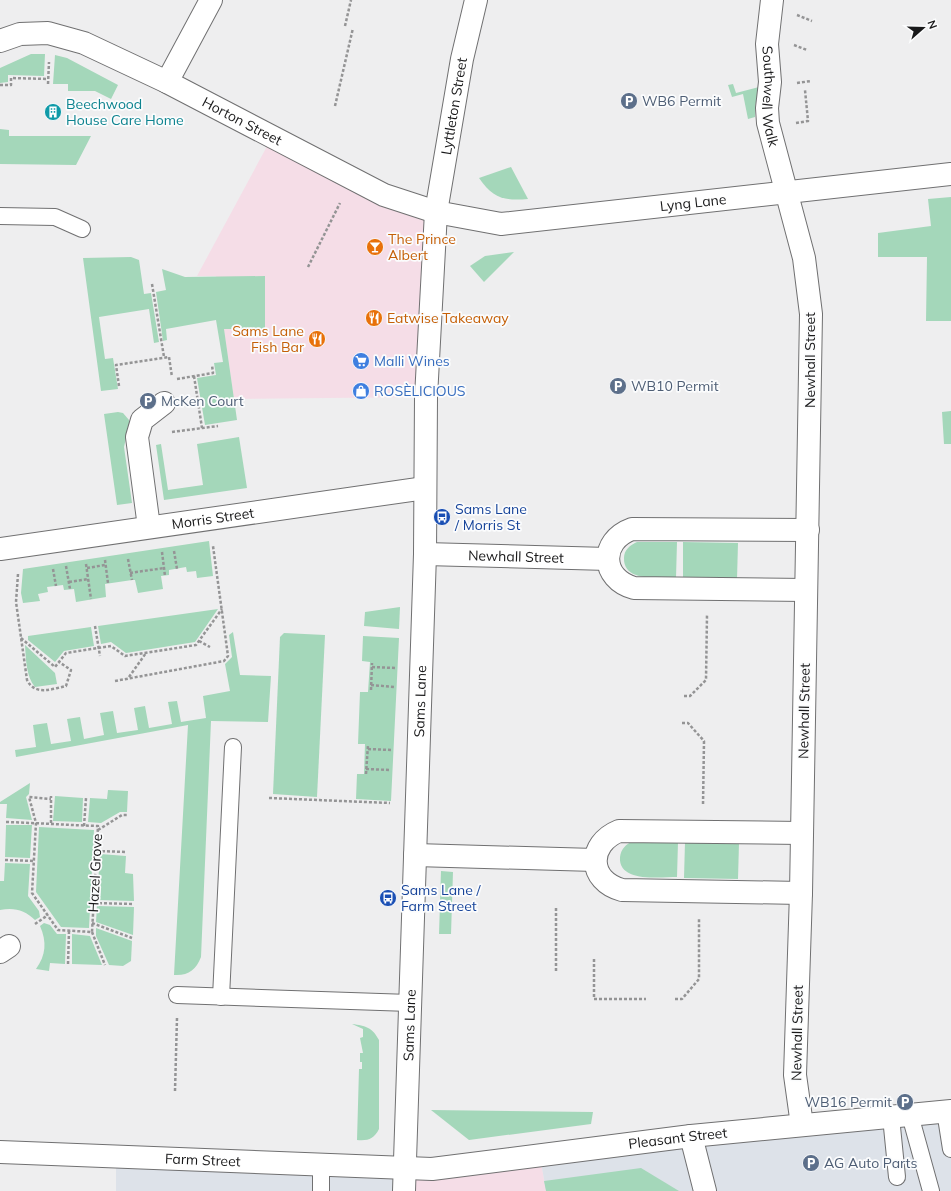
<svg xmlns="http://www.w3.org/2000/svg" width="951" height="1191" viewBox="0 0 951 1191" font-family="Mulish,sans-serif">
  <rect width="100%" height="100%" fill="#eeeeef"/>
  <!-- commercial -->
  <g fill="#f5dde7">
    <polygon points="272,137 436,212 426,397 234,399 216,276 197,276"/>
    <polygon points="540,1156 546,1191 404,1191 405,1169"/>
  </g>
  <!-- built -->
  <g fill="#dde2e9">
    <polygon points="951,1111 951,1191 546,1191 540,1156"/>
    <polygon points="116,1157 405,1169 404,1191 116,1191"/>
  </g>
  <!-- green -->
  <g fill="#a4d7ba">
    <polygon points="31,54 45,54 44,76 8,75 8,82 0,83 0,68"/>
    <polygon points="55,55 67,58 118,85 111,99 95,91 68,91 68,84 53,84"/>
    <polygon points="733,84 736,93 759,87 755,107 755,117 748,119 743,94 732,97 728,85"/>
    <polygon points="0,129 9,130 9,136 91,136 76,165 0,164"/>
    <path d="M511,167l17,32c-25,2 -35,-1 -49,-21z"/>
    <polygon points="951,197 951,321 926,321 927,257 878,257 878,233 931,226 928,199"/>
    <polygon points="514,252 484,282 470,266 485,256"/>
    <polygon points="131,257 139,260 144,294 151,293 159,342 154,343 149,309 99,317 105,359 113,358 118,389 101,391 83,258"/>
    <polygon points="162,269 185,277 265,276 265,329 224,329 237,420 205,425 197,378 216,375 214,363 223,362 216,320 166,329 167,340 163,341 156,292 166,290"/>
    <polygon points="951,411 951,444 944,444 942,412"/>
    <polygon points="118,412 123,413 129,420 129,425 124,447 132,503 117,505 104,414"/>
    <polygon points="239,437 247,488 164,500 156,445 161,444 168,490 203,485 197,444"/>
    <polygon points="209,541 213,576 197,578 196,571 187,572 186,567 169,570 169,575 161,576 163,589 138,593 135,580 132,580 105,584 106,597 76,602 74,589 64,590 63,585 47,587 48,592 38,594 40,601 23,603 21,593 23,569"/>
    <path d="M637,542h40l-1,36c-15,-1 -53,5 -52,-20 0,-8 6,-13 13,-16z"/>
    <polygon points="683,542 738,543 737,579 683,578"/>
    <polygon points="400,607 399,629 364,626 365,612"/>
    <polygon points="218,609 195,642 126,653 111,642 101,644 98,626"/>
    <polygon points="91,627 94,646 64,651 55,662 28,640 28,636"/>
    <path d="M233,632l7,43 31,1 -3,46 -57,-1 -10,236c-5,13 -13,19 -27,18l14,-250 -172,32 -1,-7 21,-3 -3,-22 14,-2 4,21 20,-3 -4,-22 13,-2 4,22 20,-4 -4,-22 13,-2 4,22 21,-3 -4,-22 11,-2 4,22 23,-4 -4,-22 9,-1 4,21 25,-4 -3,-22 27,-5 -5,-27 7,-7 -3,-22z"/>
    <polygon points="284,633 325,635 317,797 273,794 280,637"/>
    <polygon points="363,636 399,638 391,801 356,799 357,774 364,774 365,744 358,744 360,692 368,692 370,662 362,661"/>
    <path d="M25,645l30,28 2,11 -22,3c-9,-11 -9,-27 -10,-42z"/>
    <polygon points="30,783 29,794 26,797 32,820 6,818 7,804 0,804 0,802"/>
    <polygon points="108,790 128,791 127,812 120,812 101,823 88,822 90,798 107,799"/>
    <polygon points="55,796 83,798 82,822 53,821"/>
    <polygon points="6,825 32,825 30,858 5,857"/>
    <polygon points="39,827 94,830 89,928 61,927 36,892"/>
    <path d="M633,841l45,1 -1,35c-16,0 -59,6 -57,-20 1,-8 6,-13 13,-16z"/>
    <polygon points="685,842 739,843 738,879 684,878"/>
    <polygon points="100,854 126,856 125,873 133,874 134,901 97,900"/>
    <path d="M5,863l25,1 -2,32 11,15 1,6 -5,3c-10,-10 -21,-13 -35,-10v-29h4z"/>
    <polygon points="441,871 453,872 451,934 439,934"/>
    <polygon points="97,906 134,907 133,935 96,922"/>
    <path d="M44,923l6,2 7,9h9l-1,30 -15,-1 -1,8 -13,-2c10,-14 11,-27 4,-43z"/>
    <polygon points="96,928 132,941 131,961 123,966 109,965 96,936"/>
    <polygon points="72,934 90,936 102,965 72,964"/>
    <path d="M352,1024c14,2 20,3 27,16v89c-5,10 -11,12 -22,11l2,-71h3v-7h-2v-9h3l-3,-15 3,-1v-8z"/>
    <polygon points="431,1110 593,1112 591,1124 469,1140"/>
    <polygon points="641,1168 679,1191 546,1191 544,1181"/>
  </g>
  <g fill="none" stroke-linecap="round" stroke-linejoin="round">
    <!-- service casing -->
    <g stroke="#707071" stroke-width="18">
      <g id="service">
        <polyline points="0,216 55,217 82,229"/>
        <polyline points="177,995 410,1003"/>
        <polyline points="221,997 233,747"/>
        <polyline points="945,1111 951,1149"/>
        <polyline points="910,1115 931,1191"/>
        <polyline points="891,1117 897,1177"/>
        <polyline points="321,1191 321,1165"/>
      </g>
    </g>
    <!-- minor casing -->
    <g stroke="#707071" stroke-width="24">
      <g id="minor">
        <path id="s1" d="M772,0l-5,44 3,38 -3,26 1,15 36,135 7,56 -10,579 -6,182 7,50"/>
        <path id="s2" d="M0,41l20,-7 28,-1 36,10 83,39 217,113 52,17 65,12 450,-50"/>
        <polyline points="167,82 211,0"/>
        <polyline points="149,527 137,437 142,420 164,403"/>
        <path id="s3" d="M0,549l425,-61"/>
        <path id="s4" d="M425,554l183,5"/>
        <path d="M806,590l-172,-2c-33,-9 -35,-47 -2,-59l176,1"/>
        <polyline points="415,855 595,860"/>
        <path d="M801,893l-179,-3c-34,-9 -35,-46 -3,-59l183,2"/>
        <polyline points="0,952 9,946"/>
        <polyline points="691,1136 705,1191"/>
        <path id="s5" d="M0,1152l432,17 259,-33 260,-25"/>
      </g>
    </g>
    <!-- tertiary casing -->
    <g stroke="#707071" stroke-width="24">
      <g id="tertiary">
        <path id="s6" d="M404,1191l21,-637 1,-157 10,-185 26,-153 14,-59"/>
      </g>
    </g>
    <!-- path -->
    <g stroke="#949495" stroke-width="2.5" stroke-dasharray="3 2" stroke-linecap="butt">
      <polyline points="797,15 812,21"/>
      <polyline points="345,26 351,0"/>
      <polyline points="794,45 807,50"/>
      <polyline points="797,83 811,81"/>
      <polyline points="48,84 49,62"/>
      <polyline points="0,85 11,85 11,78 48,79"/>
      <polyline points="335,106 353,28"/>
      <polyline points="796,123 808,121 805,90"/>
      <polyline points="308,267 340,203"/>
      <polyline points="152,284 164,357"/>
      <polyline points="194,376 202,428"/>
      <polyline points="177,379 213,373 212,365"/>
      <polyline points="119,386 116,365 169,357 172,377"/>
      <polyline points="172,432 218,426"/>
      <polyline points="174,551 177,569"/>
      <polyline points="162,552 165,576"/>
      <polyline points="128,559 132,580"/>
      <polyline points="105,560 108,583"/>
      <polyline points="86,564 91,599"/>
      <polyline points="66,566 70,589"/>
      <polyline points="87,568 105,565"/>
      <polyline points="53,569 56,586"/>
      <polyline points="130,573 164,568"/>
      <path d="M18,574l-2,28 11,78c8,16 25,9 39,6l5,-16 -12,-8"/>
      <polyline points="69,582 88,579"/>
      <polyline points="95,626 100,656"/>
      <polyline points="21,638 55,667 66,653 111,646 125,656 196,645 222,609"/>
      <polyline points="199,641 210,647"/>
      <polyline points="372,667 395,668"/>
      <polyline points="129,677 146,653"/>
      <polyline points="115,681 224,661 228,656 213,546"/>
      <polyline points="371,685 394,687"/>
      <polyline points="371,690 372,663"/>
      <polyline points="684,696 690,696 706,680 707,615"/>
      <polyline points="682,723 688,723 704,741 703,805"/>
      <polyline points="368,749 391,750"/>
      <polyline points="366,769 390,770"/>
      <polyline points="366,774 368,745"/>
      <polyline points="269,798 390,803"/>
      <path d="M6,822c31,1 61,3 92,4l-6,106 -34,-2 -26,-37 4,-70 -7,-26 22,2"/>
      <polyline points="51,823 51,796"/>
      <polyline points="84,826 86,798"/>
      <polyline points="98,830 122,815 127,815"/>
      <polyline points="97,851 126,852"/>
      <polyline points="5,860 34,861"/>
      <polyline points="94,903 134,904"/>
      <polyline points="92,923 132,938"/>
      <polyline points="35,924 48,915"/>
      <polyline points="92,932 105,965"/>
      <polyline points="594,959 594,999 646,999"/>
      <polyline points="68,964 69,931"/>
      <polyline points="556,971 556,908"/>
      <polyline points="675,999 682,999 699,979 699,918"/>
      <polyline points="175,1091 177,1018"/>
    </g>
    <!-- service -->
    <use href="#service" stroke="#fff" stroke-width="16"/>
    <!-- minor -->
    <use href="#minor" stroke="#fff" stroke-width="22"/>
    <!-- tertiary -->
    <use href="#tertiary" stroke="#fff" stroke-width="22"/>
  </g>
  <!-- icons -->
  <defs>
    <g id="parking-disc" transform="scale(0.9)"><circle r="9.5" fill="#5c6f8a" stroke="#fbfcfd"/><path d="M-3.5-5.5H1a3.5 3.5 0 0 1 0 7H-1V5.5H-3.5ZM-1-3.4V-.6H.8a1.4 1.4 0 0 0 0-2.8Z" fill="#fff"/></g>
    <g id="building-disc" transform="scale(0.9)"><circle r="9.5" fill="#0f9aa8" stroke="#fbfcfd"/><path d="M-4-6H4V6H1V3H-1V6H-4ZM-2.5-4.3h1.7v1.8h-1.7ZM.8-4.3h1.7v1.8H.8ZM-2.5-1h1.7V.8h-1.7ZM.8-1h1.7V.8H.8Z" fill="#fff"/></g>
    <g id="bar-disc" transform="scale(0.9)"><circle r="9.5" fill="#e8710a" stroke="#fbfcfd"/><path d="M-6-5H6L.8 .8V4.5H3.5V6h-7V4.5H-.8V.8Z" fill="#fff"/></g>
    <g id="restaurant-disc" transform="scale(0.9)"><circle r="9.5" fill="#e8710a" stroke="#fbfcfd"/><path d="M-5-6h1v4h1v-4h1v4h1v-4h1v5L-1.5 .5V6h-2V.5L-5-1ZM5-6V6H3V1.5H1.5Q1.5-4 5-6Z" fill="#fff"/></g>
    <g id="supermarket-disc" transform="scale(0.9)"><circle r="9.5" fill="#3f7fe0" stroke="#fbfcfd"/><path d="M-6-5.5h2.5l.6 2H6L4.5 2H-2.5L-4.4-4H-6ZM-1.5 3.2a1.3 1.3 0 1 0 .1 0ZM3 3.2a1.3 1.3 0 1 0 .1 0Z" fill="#fff"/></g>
    <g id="shop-disc" transform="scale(0.9)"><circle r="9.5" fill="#3f7fe0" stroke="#fbfcfd"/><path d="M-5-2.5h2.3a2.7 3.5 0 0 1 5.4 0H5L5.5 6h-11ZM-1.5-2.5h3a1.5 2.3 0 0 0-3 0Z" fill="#fff"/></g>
    <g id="bus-disc" transform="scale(0.9)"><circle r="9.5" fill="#1a4fb4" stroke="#fbfcfd"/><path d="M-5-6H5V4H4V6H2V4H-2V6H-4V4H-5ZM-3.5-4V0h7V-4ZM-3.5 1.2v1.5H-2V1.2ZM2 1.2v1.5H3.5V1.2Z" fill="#fff"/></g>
  </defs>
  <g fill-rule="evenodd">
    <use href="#parking-disc" x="629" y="101"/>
    <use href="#building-disc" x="53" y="112"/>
    <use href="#bar-disc" x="375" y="247"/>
    <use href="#restaurant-disc" x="374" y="318"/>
    <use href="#restaurant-disc" x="317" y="339"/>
    <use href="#supermarket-disc" x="361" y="361"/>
    <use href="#parking-disc" x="618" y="386"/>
    <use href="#shop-disc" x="361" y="391"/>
    <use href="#parking-disc" x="148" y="401"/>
    <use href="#bus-disc" x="442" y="517"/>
    <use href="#bus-disc" x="388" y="898"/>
    <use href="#parking-disc" x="905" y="1102"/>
    <use href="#parking-disc" x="811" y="1163"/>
  </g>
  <g text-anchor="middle" stroke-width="3.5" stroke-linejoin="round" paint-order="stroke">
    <!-- street labels -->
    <g font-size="14" fill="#19191a" stroke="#fbfcfd">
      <text dy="5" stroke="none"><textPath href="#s1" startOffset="97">Southwell Walk</textPath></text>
      <text dy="5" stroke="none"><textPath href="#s6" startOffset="1087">Lyttleton Street</textPath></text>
      <text dy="5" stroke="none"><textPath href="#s2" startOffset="263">Horton Street</textPath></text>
      <text dy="5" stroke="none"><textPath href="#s2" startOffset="737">Lyng Lane</textPath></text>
      <text transform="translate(810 360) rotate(-90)" y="5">Newhall Street</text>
      <text dy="5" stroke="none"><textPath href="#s3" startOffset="215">Morris Street</textPath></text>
      <text dy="5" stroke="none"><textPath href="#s4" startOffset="91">Newhall Street</textPath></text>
      <text dy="5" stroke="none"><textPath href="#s6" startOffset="490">Sams Lane</textPath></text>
      <text transform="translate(804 711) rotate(-89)" y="5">Newhall Street</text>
      <text transform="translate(95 873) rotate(-87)" y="5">Hazel Grove</text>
      <text dy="5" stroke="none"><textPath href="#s6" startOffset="166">Sams Lane</textPath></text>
      <text transform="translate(797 1033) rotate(-89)" y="5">Newhall Street</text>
      <text dy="5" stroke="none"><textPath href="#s5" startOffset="680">Pleasant Street</textPath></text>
      <text dy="5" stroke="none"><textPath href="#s5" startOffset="203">Farm Street</textPath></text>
    </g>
    <!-- service labels -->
    <g font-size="14" fill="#4e5e75" stroke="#fbfcfd" text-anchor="start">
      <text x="642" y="106">WB6 Permit</text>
      <text x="631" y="391">WB10 Permit</text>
      <text x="161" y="406">McKen Court</text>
      <text x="892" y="1107" text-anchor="end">WB16 Permit</text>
      <text x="824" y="1168">AG Auto Parts</text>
    </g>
    <!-- culture labels -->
    <g font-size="14" fill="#0d838f" stroke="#fbfcfd" text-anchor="start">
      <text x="66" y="109">Beechwood<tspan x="66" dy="16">House Care Home</tspan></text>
    </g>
    <!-- food labels -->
    <g font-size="14" fill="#c56008" stroke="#fbfcfd" text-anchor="start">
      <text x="388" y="244">The Prince<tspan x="388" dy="16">Albert</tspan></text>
      <text x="387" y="323">Eatwise Takeaway</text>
      <text x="304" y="336" text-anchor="end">Sams Lane<tspan x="304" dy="16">Fish Bar</tspan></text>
    </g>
    <!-- shop labels -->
    <g font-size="14" fill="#366cbe" stroke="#fbfcfd" text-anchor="start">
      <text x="374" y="366">Malli Wines</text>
      <text x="374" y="396">ROSÈLICIOUS</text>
    </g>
    <!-- transit labels -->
    <g font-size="14" fill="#164399" stroke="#fbfcfd" text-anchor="start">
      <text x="455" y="514">Sams Lane<tspan x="455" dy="16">/ Morris St</tspan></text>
      <text x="401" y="895">Sams Lane /<tspan x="401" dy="16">Farm Street</tspan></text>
    </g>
  </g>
  <!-- north arrow -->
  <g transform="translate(923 28) rotate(70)" stroke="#fbfcfd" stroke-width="3" paint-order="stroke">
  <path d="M0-3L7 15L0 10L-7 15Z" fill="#19191a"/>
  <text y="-6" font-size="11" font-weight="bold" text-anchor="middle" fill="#19191a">N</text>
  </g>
</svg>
